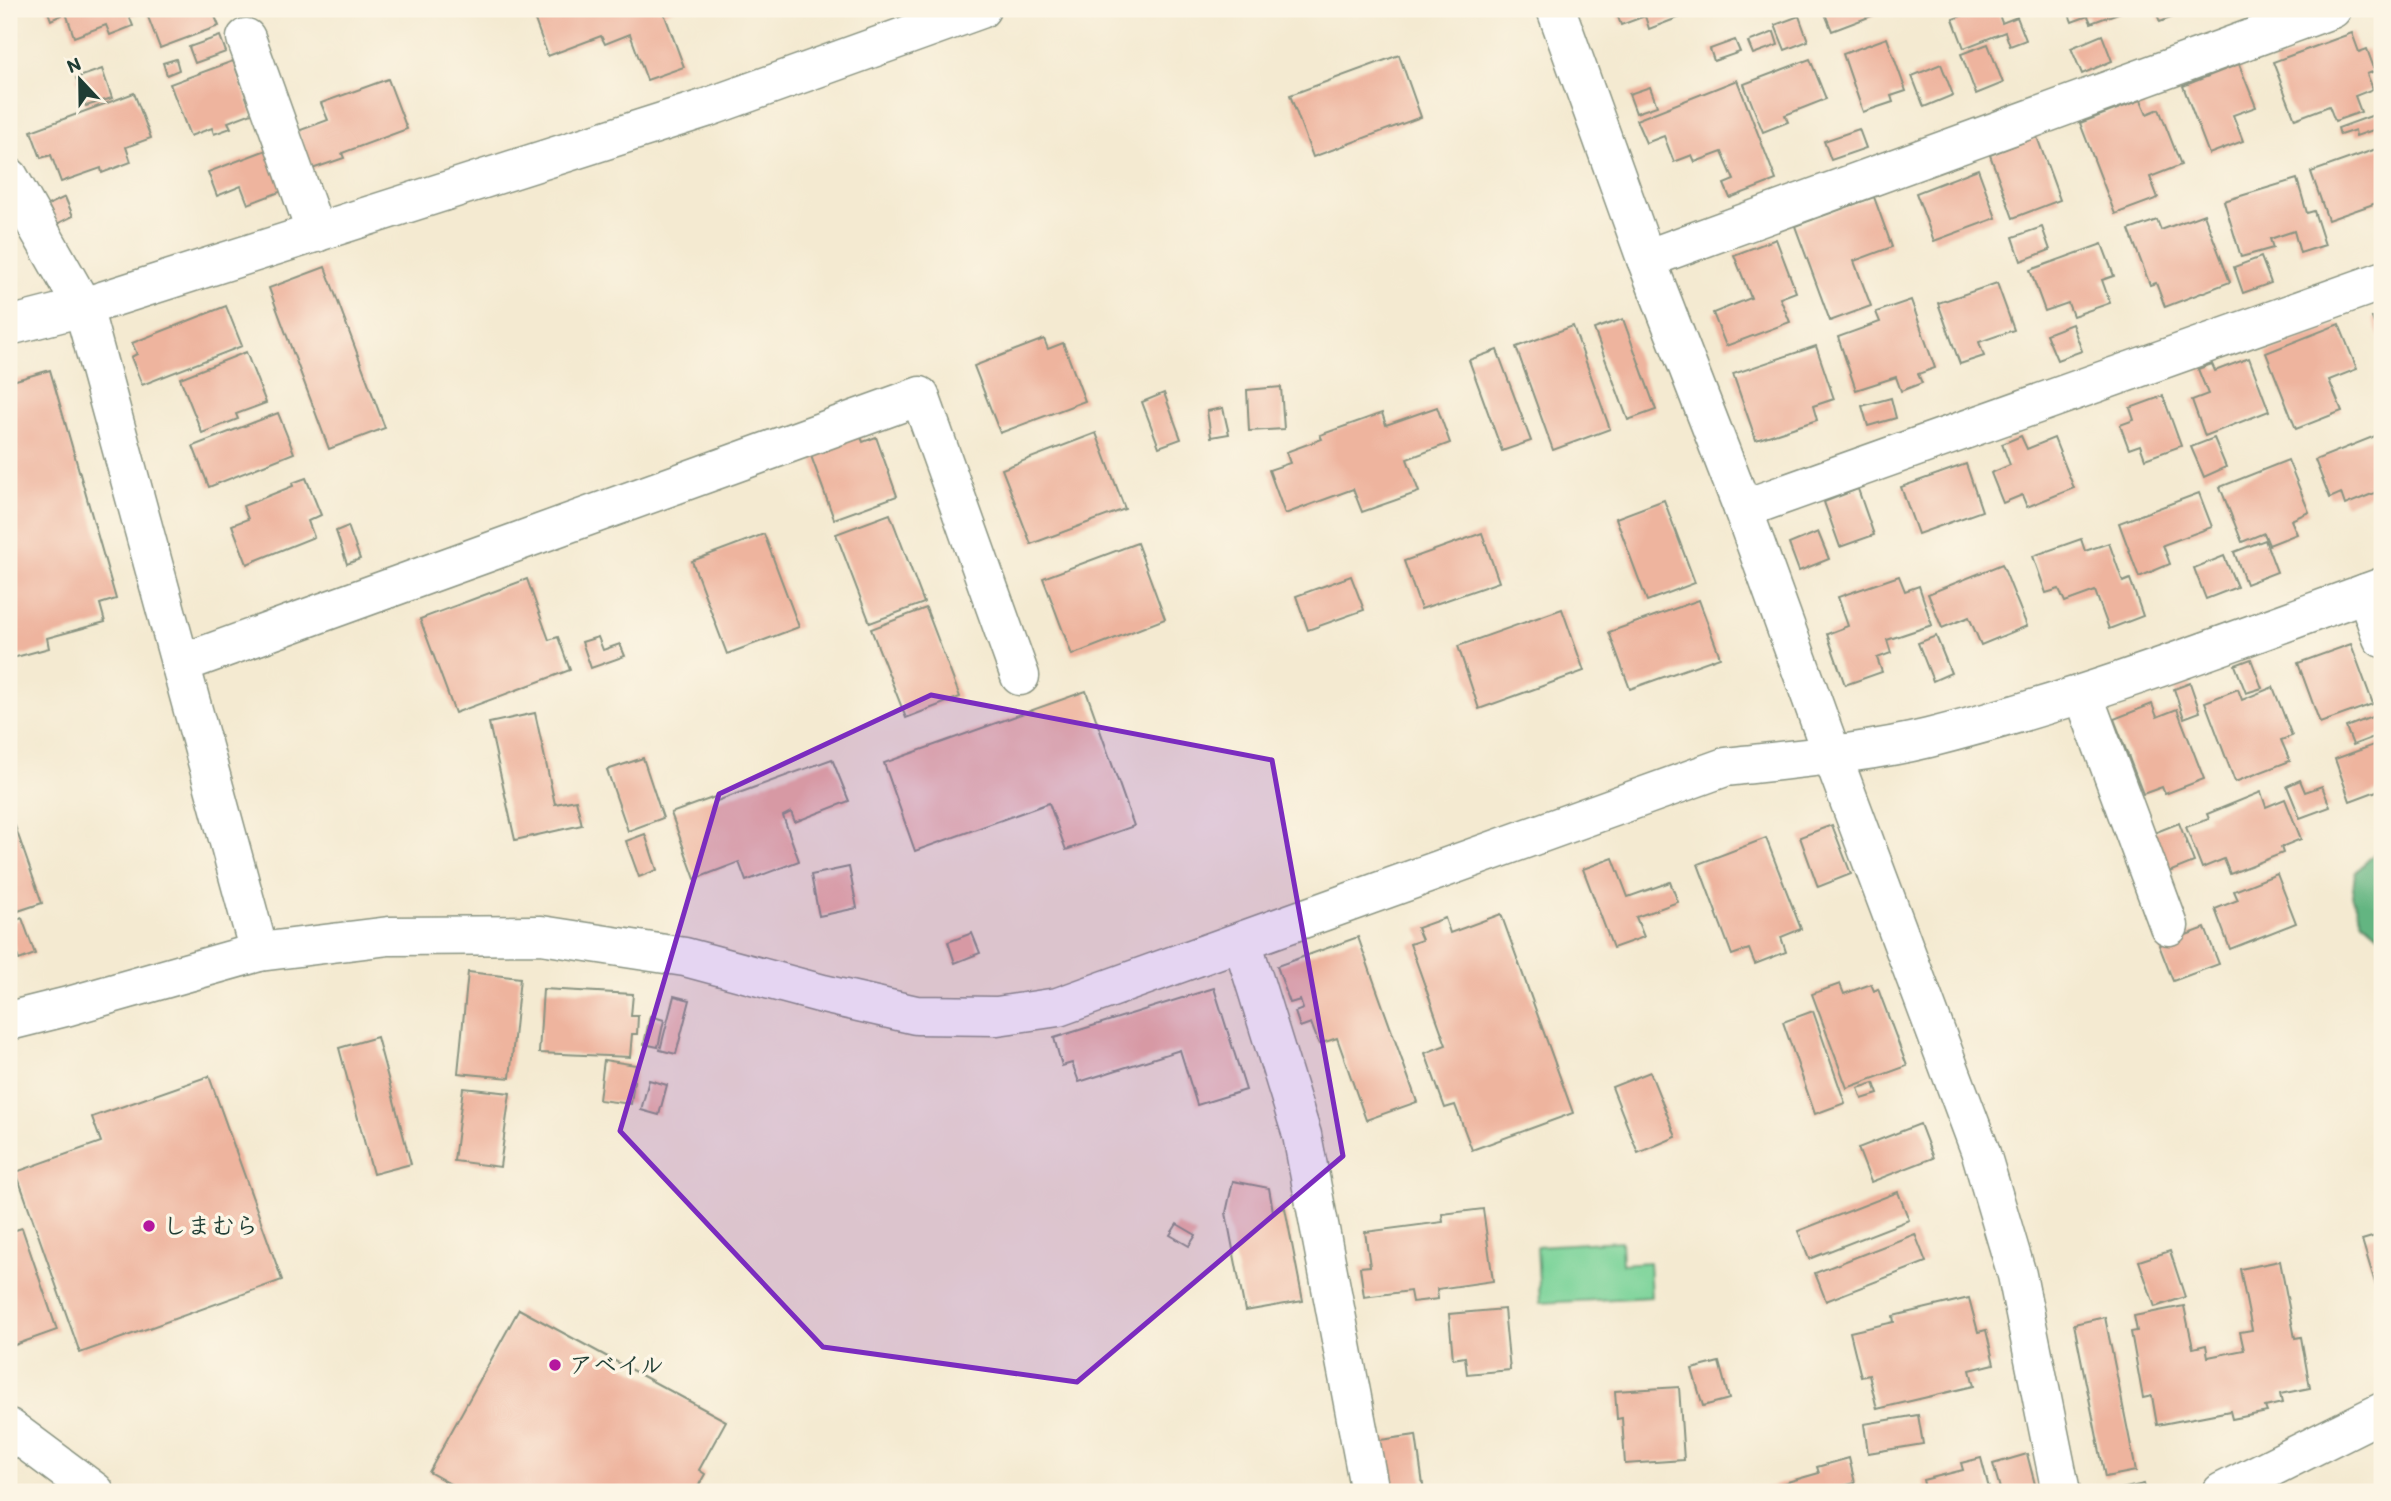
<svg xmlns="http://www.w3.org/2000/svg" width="2391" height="1501" viewBox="0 0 2391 1501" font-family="Itim,'Klee One',sans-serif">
  <rect width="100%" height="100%" fill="#fcf5e5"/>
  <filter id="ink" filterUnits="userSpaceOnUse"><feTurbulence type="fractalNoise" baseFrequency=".0143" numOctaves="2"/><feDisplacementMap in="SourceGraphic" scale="14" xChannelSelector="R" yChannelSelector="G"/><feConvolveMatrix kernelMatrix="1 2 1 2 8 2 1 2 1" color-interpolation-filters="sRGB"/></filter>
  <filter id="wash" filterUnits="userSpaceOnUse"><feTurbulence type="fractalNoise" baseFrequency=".00686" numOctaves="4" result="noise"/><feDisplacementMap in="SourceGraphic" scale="28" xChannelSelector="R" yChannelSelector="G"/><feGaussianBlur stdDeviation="1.57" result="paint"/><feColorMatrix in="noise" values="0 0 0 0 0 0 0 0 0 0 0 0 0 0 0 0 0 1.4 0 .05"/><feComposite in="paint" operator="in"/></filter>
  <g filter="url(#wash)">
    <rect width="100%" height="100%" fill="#f4ead1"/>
    <!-- green -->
    <polygon fill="#7ad399" stroke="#4c8866" stroke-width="2" points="1621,1241 1622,1264 1649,1262 1651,1297 1540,1303 1537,1246"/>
    <!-- forest -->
    <polygon fill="#63b581" stroke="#41795a" stroke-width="2" points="2382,846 2382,937 2363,921 2352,896 2355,873"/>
    <g id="blocks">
      <!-- building -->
      <g fill="#eeb49e">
        <polygon points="47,9 137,9 139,13 129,16 133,26 110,35 106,25 74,37 66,13 51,20"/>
        <polygon points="145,9 212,9 219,26 160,48"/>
        <polygon points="531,9 674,9 664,13 684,67 647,80 630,34 605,44 601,36 548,56"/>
        <polygon points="1615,9 1701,9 1649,29 1645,16 1621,25"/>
        <polygon points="1823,9 1890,9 1832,31"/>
        <polygon points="1980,9 1997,9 2002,23 2017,17 2026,40 2010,46 2005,32 1964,48 1953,19"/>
        <polygon points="2067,9 2129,9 2091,23 2088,16 2072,22"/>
        <polygon points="2155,9 2194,9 2160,22"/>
        <polygon points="1799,16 1808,41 1785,50 1775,25"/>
        <polygon points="1774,32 1778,45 1753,54 1748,42"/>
        <polygon points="2352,33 2359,52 2367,49 2375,71 2367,74 2373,89 2355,96 2361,112 2335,121 2329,106 2295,119 2273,62"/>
        <polygon points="2102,35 2112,61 2082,74 2071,48"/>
        <polygon points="220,36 226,52 195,63 189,47"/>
        <polygon points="1887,38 1906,91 1891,96 1893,102 1863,112 1843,54"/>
        <polygon points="1735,40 1740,52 1714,61 1710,49"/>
        <polygon points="1988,44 2003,83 1976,94 1961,54"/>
        <polygon points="1399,55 1421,117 1313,157 1290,95"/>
        <polygon points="176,59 179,70 167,75 163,63"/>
        <polygon points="1810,59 1826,99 1785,115 1788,122 1763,132 1744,84"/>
        <polygon points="233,61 252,113 228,122 231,128 214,134 212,128 190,136 170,84"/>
        <polygon points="1941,64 1953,95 1924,107 1912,76"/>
        <polygon points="2239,64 2256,107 2233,115 2243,141 2209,154 2183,86"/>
        <polygon points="102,69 112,98 86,106 76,78"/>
        <polygon points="388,79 407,129 342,153 344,158 312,169 298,131 328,120 321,103"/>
        <polygon points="1737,80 1776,180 1730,198 1724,184 1734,180 1722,152 1695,162 1692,155 1674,162 1664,136 1646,143 1636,120"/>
        <polygon points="1650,87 1657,106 1636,113 1629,94"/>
        <polygon points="134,93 151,138 126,147 131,162 102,173 101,168 61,182 51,155 41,158 31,131"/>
        <polygon points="2141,100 2147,114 2159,109 2181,165 2150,177 2158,198 2115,214 2080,123"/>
        <polygon points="2382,112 2382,127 2356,136 2355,130 2340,135 2338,128"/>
        <polygon points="1859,129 1866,148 1831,160 1824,141"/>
        <polygon points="2037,137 2060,200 2013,218 1990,155"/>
        <polygon points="2382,147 2382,201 2328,220 2311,172"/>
        <polygon points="269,149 285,190 248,204 241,186 217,196 208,172"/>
        <polygon points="1978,169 1996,218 1934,241 1916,193"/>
        <polygon points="2297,179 2307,213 2314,211 2325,245 2300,253 2294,231 2270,239 2273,248 2241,257 2224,201"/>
        <polygon points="65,197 73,216 57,224 48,205"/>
        <polygon points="1874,197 1892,247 1854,261 1871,306 1830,321 1795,226"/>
        <polygon points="2204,214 2230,282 2165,307 2156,283 2150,285 2129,230 2157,220 2161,230"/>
        <polygon points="2042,227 2050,250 2021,261 2013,237"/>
        <polygon points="1776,239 1796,292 1780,298 1790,322 1726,346 1713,313 1751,298 1734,255"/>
        <polygon points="2102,244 2114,276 2102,280 2110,303 2073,316 2068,303 2045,311 2030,270"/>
        <polygon points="2261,257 2271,283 2243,293 2234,267"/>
        <polygon points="325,267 385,428 329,449 269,288"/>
        <polygon points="1997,283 2014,330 1979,342 1984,356 1960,364 1938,303"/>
        <polygon points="1911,300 1935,368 1918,374 1922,383 1901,391 1896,377 1856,390 1838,337 1880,322 1876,312"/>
        <polygon points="226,306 242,346 142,385 131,357 137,354 132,343"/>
        <polygon points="2382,315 2382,344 2372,318"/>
        <polygon points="1623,319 1656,410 1628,420 1594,329"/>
        <polygon points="2072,324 2082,351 2057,360 2046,334"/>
        <polygon points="2339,324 2357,369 2329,380 2342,411 2296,429 2266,353"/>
        <polygon points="1573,326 1610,429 1553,450 1516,347"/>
        <polygon points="1044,339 1048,349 1063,343 1085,401 1000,433 974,366"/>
        <polygon points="1816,346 1834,399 1813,406 1817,420 1756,440 1733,374"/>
        <polygon points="1497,350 1531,441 1502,451 1469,360"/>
        <polygon points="246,352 266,403 236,414 238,419 202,433 180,378"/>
        <polygon points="2249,358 2269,411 2205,436 2192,400 2208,394 2198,369 2212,364 2215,371"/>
        <polygon points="50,370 116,599 100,604 105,622 47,638 49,648 9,659 9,382"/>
        <polygon points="1281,387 1284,429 1249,431 1247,390"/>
        <polygon points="1164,393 1181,439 1159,447 1142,402"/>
        <polygon points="2163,396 2181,446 2145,459 2140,445 2129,449 2120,425 2134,420 2130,408"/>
        <polygon points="1891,398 1896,418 1868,426 1862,406"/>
        <polygon points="1437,407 1450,443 1407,459 1419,492 1362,512 1353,489 1285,514 1269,470 1290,463 1286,452 1322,439 1320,435 1382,413 1386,425"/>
        <polygon points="1223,408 1229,434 1211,437 1207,411"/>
        <polygon points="278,413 294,453 209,487 193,446"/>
        <polygon points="1096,433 1125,509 1031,544 1002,469"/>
        <polygon points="2380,434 2382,441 2382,490 2345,505 2341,493 2330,498 2315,460"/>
        <polygon points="860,435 863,442 876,437 897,496 834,519 810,453"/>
        <polygon points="2021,436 2027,449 2054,438 2074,488 2027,507 2022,495 2003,503 1991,473 2010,465 2002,444"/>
        <polygon points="2214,438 2226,467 2204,477 2191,447"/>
        <polygon points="2288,460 2309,512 2291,520 2297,534 2269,545 2264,533 2242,542 2220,487"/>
        <polygon points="1966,464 1982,511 1918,534 1901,487"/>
        <polygon points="306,478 321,515 308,521 314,537 247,564 232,525 248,519 243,506 293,486 292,483"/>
        <polygon points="1858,489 1874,535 1840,547 1824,502"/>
        <polygon points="2199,493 2212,527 2163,545 2170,564 2139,577 2119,523"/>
        <polygon points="1664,500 1695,583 1647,601 1616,518"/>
        <polygon points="890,514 924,603 870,623 836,534"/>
        <polygon points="348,526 360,559 347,564 336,531"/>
        <polygon points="1818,532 1829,559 1799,571 1789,544"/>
        <polygon points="1482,533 1499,582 1421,609 1404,561"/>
        <polygon points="764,534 799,627 727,654 692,561"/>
        <polygon points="2081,539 2085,551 2109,543 2123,582 2130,579 2143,616 2109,629 2095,591 2065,602 2059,589 2046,593 2033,556"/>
        <polygon points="2265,540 2277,572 2246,584 2234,552"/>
        <polygon points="1137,543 1165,619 1072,655 1043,578"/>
        <polygon points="2224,556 2237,587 2206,599 2194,568"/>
        <polygon points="2002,564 2027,626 1981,645 1969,617 1942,628 1928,594"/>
        <polygon points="1351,576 1364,610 1308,630 1296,596"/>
        <polygon points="1899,576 1905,591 1919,586 1932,625 1887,640 1891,653 1877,658 1882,672 1845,685 1827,634 1848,626 1838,597"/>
        <polygon points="527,579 549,640 558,637 570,670 455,713 420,619"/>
        <polygon points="1699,600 1720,657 1630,689 1609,632"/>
        <polygon points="926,608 960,697 906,718 871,629"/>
        <polygon points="1562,609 1584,671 1479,709 1458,646"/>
        <polygon points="1936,636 1951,673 1933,681 1918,643"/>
        <polygon points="598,637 603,650 620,644 625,656 591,668 582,642"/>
        <polygon points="2351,644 2373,704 2320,723 2298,663"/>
        <polygon points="2251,659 2262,688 2246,693 2235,665"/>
        <polygon points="2190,683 2200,712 2184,718 2174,689"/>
        <polygon points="2273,687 2292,736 2281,740 2290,761 2235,782 2205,702 2238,689 2242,700"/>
        <polygon points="1086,691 1134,826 1066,850 1049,803 915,851 884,763"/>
        <polygon points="2152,704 2157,717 2177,709 2204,779 2165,794 2162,787 2143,794 2114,719"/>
        <polygon points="535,713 555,804 576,800 582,825 515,840 489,723"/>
        <polygon points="2382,713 2382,734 2353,745 2346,727"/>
        <polygon points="2382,742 2382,789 2350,801 2335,759"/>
        <polygon points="643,758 663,818 628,831 607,770"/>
        <polygon points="832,759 849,801 795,822 791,812 783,816 799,861 746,881 739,862 695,879 671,813 715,797 717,801"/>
        <polygon points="2300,780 2305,792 2322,786 2330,807 2300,818 2287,786"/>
        <polygon points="2261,792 2266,807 2285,799 2301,839 2281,847 2283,853 2230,874 2224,859 2202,868 2186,827 2209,819 2207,814"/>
        <polygon points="9,809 42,903 9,914"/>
        <polygon points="2179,823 2194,862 2169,872 2154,833"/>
        <polygon points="1832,825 1851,874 1818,887 1800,837"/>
        <polygon points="645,834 657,870 639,877 626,841"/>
        <polygon points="1766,838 1801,929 1781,937 1786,952 1755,964 1749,949 1732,955 1698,864"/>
        <polygon points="1613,858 1628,897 1670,882 1678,902 1636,917 1644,937 1613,948 1583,869"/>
        <polygon points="849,867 857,908 819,916 811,875"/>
        <polygon points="2277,874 2296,923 2230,949 2215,909 2238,900 2234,891"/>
        <polygon points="1501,914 1573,1113 1472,1150 1455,1105 1445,1108 1425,1053 1446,1045 1410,944 1422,940 1417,928 1445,918 1450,933"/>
        <polygon points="22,918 35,954 19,960 9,932 9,923"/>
        <polygon points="2205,928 2219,964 2173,981 2159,945"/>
        <polygon points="972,933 980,953 955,963 948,942"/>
        <polygon points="1358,937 1417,1102 1366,1120 1337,1038 1319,1044 1311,1023 1300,1027 1295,1012 1303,1009 1300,1000 1290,1003 1277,966"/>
        <polygon points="468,972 520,978 510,1078 458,1073"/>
        <polygon points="1840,984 1844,994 1871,984 1874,991 1878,989 1907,1066 1847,1088 1812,994"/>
        <polygon points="1214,988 1246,1090 1197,1105 1180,1050 1079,1082 1072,1063 1062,1066 1054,1038"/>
        <polygon points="543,989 633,994 631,1016 638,1016 637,1034 632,1034 630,1057 539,1053"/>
        <polygon points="674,996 690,1000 676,1054 660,1050"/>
        <polygon points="1813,1011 1845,1103 1815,1114 1783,1022"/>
        <polygon points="650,1016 664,1020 658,1047 644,1044"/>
        <polygon points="377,1037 411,1164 373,1174 339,1048"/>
        <polygon points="604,1060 636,1065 631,1104 599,1100"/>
        <polygon points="1650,1072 1676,1137 1638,1153 1612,1087"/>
        <polygon points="209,1076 282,1280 80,1353 16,1172 101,1142 92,1117"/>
        <polygon points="649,1080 667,1085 659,1115 641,1110"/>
        <polygon points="1874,1083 1878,1094 1862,1099 1858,1088"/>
        <polygon points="463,1088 510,1093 500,1167 454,1161"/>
        <polygon points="1920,1124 1933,1158 1871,1182 1858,1148"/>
        <polygon points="1233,1181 1269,1188 1273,1211 1285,1208 1303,1301 1245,1311 1226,1213"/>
        <polygon points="1898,1192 1909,1220 1809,1259 1798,1231"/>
        <polygon points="1483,1209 1493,1281 1437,1289 1438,1299 1412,1302 1410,1291 1364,1297 1360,1267 1370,1266 1365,1232 1443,1222 1442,1214"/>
        <polygon points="1177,1224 1196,1235 1189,1246 1170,1235"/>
        <polygon points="22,1228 57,1330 9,1347 9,1232"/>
        <polygon points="1915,1234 1926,1262 1826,1301 1815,1273"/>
        <polygon points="2382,1234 2382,1298 2380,1299 2362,1240"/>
        <polygon points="2170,1251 2185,1297 2155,1307 2139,1261"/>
        <polygon points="2280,1261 2295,1338 2301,1337 2310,1388 2280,1394 2282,1403 2265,1407 2267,1412 2232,1419 2230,1411 2157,1425 2152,1396 2143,1398 2131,1332 2137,1331 2134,1316 2184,1306 2193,1348 2206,1345 2208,1357 2244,1350 2240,1332 2252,1330 2240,1269"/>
        <polygon points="1969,1298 1978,1332 1986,1330 1994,1364 1970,1370 1974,1386 1877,1409 1869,1375 1861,1377 1850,1332 1894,1322 1893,1316"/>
        <polygon points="519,1309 726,1421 699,1470 705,1474 695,1492 465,1492 429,1472"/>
        <polygon points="1504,1309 1510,1370 1467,1374 1465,1357 1453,1359 1449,1314"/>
        <polygon points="2105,1317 2136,1471 2105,1477 2074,1324"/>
        <polygon points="1719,1362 1729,1399 1703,1406 1692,1369"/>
        <polygon points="1679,1387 1684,1460 1625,1464 1622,1418 1617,1419 1615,1391"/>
        <polygon points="1918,1415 1923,1444 1868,1453 1864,1424"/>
        <polygon points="1416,1435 1424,1492 1387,1492 1380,1440"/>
        <polygon points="2027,1454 2037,1492 2001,1492 1993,1464"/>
        <polygon points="1849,1458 1855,1483 1843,1486 1845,1492 1752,1492 1819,1473 1817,1467"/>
        <polygon points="1981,1458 1990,1492 1926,1492 1923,1480 1963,1470 1961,1463"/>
        <polygon points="2144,1484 2146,1492 2122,1492 2121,1489"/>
      </g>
    </g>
  </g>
  <g filter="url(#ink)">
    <use href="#blocks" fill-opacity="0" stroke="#8a9482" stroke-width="2"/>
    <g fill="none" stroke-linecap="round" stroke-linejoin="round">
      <!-- minor casing -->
      <g stroke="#8a9482" stroke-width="41">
        <g id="minor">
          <polyline points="1556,9 1646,259 1743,509 1832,755 1980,1150 2017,1275 2061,1492"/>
          <polyline points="246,38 316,233"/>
          <polyline points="9,177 83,307 259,952"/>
          <polyline points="1646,259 2332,9"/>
          <polyline points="9,326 83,307 706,108 981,9"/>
          <polyline points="1743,509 2382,281"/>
          <polyline points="2366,593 2382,638"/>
          <polyline points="180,664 920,396 1020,676"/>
          <polyline points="2083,694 2169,926"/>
          <polyline points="1242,941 1302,1135 1370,1492"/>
          <path d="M9,1021l60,-15 190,-54 130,-16 152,-1 144,22 138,37 93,21 81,1 61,-9 667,-240c68,-8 138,-13 204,-29 155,-39 304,-97 453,-151"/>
          <polyline points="2222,1492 2382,1412"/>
        </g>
      </g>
      <!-- highway casing -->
      <g stroke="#8a9482" stroke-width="41">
        <polyline id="highway" points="9,1428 95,1492"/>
      </g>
      <!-- minor -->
      <use href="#minor" stroke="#fff" stroke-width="38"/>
      <!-- highway -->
      <use href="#highway" stroke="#fff" stroke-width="38"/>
    </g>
  </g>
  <!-- marked area -->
  <path fill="#7b2cbf" fill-opacity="0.2" stroke="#7b2cbf" stroke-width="5" stroke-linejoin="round" d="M931,695l341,65 71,396 -266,226 -254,-35 -203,-216 99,-337z"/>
  <!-- markers -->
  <g fill="#b5179e" stroke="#fcf5e5" stroke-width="2.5">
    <circle cx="149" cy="1226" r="7"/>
    <circle cx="555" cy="1365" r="7"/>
  </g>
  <g text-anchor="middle" stroke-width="7" stroke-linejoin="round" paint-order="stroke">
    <!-- poi labels -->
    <g font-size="24" font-weight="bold" fill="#1f3d34" stroke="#fcf5e5" text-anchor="start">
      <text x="163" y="1234">しまむら</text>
      <text x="569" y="1373">アベイル</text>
    </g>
  </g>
  <!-- margin -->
  <rect width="2391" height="1501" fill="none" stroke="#fcf5e5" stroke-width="35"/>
  <!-- north arrow -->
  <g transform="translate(80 80) rotate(338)" stroke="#fcf5e5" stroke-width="5" paint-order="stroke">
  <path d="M0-5L12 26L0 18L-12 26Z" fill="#1f3d34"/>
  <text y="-10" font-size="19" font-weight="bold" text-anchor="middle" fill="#1f3d34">N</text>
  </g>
</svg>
